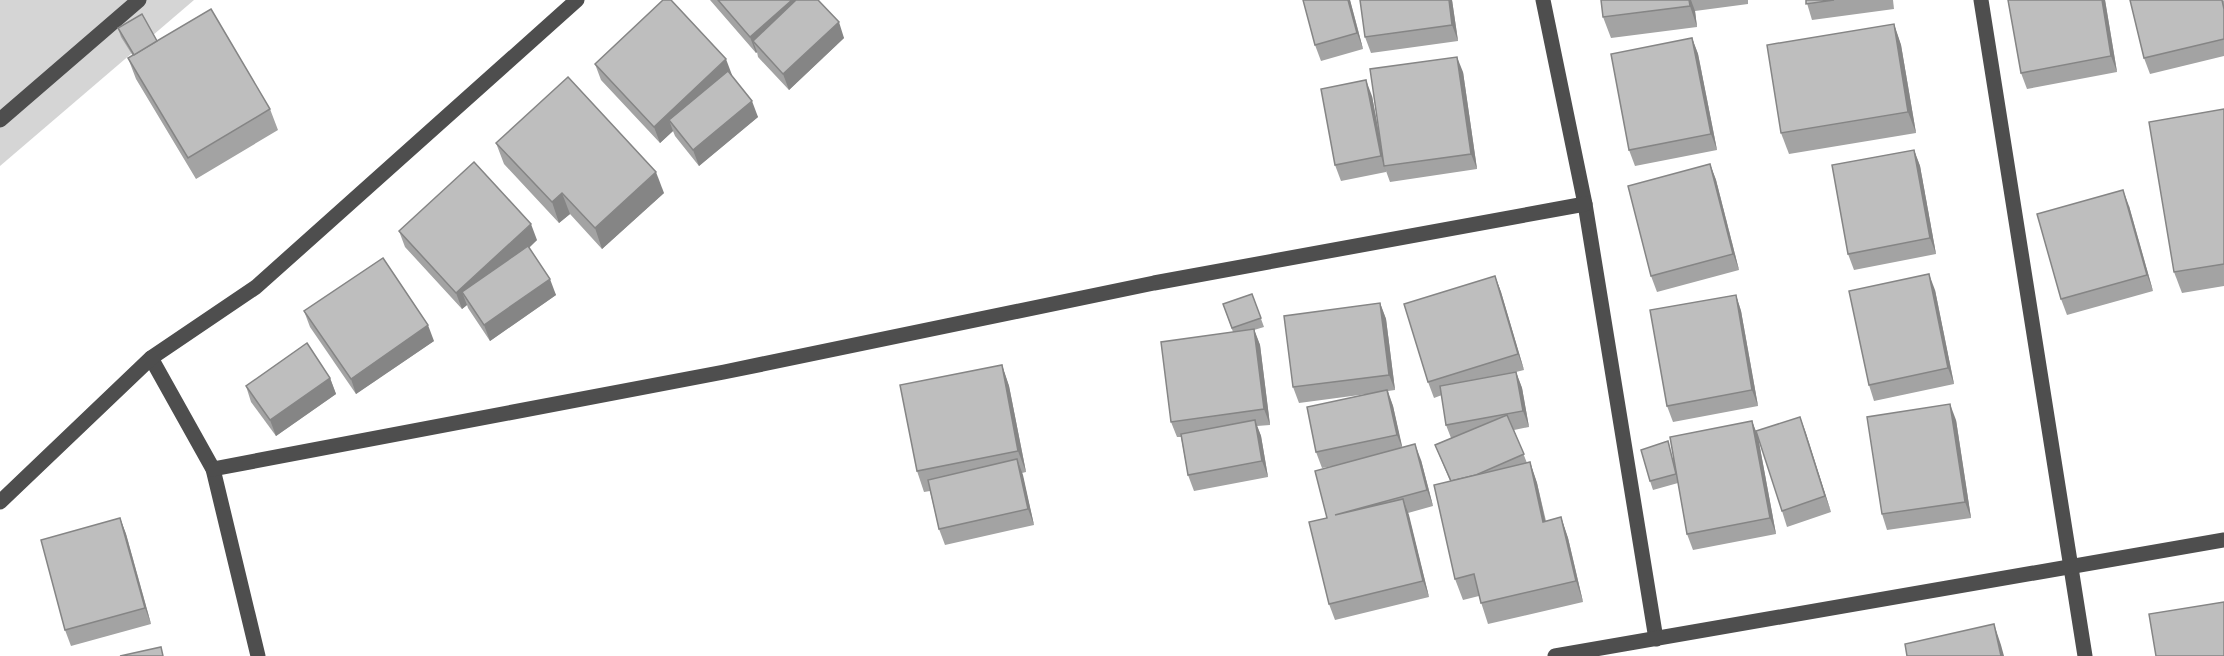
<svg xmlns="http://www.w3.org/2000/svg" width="2224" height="656" viewBox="0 0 2224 656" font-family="'Nunito Sans',sans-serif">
  <rect width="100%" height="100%" fill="#fff"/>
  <!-- green -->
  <polygon fill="#d5d5d5" points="0,0 194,0 0,166"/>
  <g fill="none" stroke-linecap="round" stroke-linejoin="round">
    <!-- minor -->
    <g stroke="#4e4e4e" stroke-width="15">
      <polyline points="1543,0 1585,204 1656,639"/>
      <polyline points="1981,0 2085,656"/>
      <polyline points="0,120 139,0"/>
      <polyline points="151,358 213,469 258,656"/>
      <polyline points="213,469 724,372 1154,283 1585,204"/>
      <polyline points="0,502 151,358 256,287 577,0"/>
      <polyline points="1555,656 2224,540"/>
    </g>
  </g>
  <!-- wall -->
  <g fill="#a3a3a3">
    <polygon points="710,0 818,0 844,38 789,90 758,57 757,52 756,53"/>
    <polygon points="1350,0 1363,49 1321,61 1315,45"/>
    <polygon points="1452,0 1458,41 1371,53 1365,37"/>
    <polygon points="1601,0 1748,0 1748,4 1695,11 1697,27 1611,38 1603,17"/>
    <polygon points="1806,0 1893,0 1894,9 1812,20"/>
    <polygon points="2008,0 2105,0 2117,72 2027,89 2021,73"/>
    <polygon points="2224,0 2224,56 2150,74 2144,58"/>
    <polygon points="1894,24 1901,45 1916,133 1789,154 1781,133"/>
    <polygon points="118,28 157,41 270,109 278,130 196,179 136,79 128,58 133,56 121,37"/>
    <polygon points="1692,38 1698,54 1717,150 1635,166 1629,150"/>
    <polygon points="595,64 732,75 731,76 758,117 699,166 675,136 673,131 660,143 601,80"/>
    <polygon points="1463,72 1477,169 1390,182 1386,171 1386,172 1341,181 1335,165 1372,96 1382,149"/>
    <polygon points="2224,109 2224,286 2182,293 2174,272"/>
    <polygon points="496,143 664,193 602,249 570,214 559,223 504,164"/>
    <polygon points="1914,150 1920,166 1936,254 1854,270 1848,254"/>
    <polygon points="1710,164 1716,180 1739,270 1657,292 1651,276"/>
    <polygon points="2129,206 2153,291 2067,315 2061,299"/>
    <polygon points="399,231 537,240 529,248 556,295 490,341 468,308 467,305 462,309 405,247"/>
    <polygon points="1495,276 1501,292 1524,370 1516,372 1522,388 1529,427 1514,430 1527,463 1530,462 1537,483 1546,521 1561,517 1568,538 1583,602 1488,624 1479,596 1463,600 1455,579 1450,481 1435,445 1451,438 1446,425 1442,395 1434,398 1428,382"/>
    <polygon points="1935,290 1954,384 1874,401 1869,385"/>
    <polygon points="1252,294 1264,327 1254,330 1260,345 1270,425 1257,426 1261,436 1268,477 1194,491 1188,475 1181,437 1177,437 1171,422 1233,332 1223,304"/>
    <polygon points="1736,295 1741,311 1758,406 1673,422 1667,406"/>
    <polygon points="1380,303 1386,319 1395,390 1388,391 1393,406 1402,448 1421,460 1433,506 1408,513 1429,597 1335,620 1329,604 1327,518 1339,465 1322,468 1316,452 1367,394 1299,403 1293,387"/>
    <polygon points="304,311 434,341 356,394 310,327"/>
    <polygon points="1002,365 1009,386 1026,472 1022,473 1034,525 945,545 939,529 930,491 924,492 917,471"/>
    <polygon points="330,378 336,394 276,436 251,402 246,386"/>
    <polygon points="1800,417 1831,512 1787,527 1782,511"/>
    <polygon points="1956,420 1971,518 1887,530 1882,514"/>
    <polygon points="1752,421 1758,437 1776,534 1693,550 1687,534 1678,483 1653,490 1650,481 1673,458"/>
    <polygon points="120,518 126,534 151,624 71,646 65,630"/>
  </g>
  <!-- shaded-wall -->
  <g fill="#858585">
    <polygon points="792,0 815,0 753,41 757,52 756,53 750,37"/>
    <polygon points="1348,0 1350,0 1363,49 1357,33"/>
    <polygon points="1449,0 1452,0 1458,41 1452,25"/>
    <polygon points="1689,0 1691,0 1695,11 1697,27 1690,6"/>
    <polygon points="2102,0 2105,0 2117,72 2111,56"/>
    <polygon points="839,22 844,38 789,90 783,74"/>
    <polygon points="1894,24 1901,45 1916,133 1908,112"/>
    <polygon points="1692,38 1698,54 1717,150 1711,134"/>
    <polygon points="1457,57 1463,72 1477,169 1471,154"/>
    <polygon points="726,59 732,75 675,128 669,120 673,131 660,143 654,127"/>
    <polygon points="1366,80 1372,96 1385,166 1384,166 1386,172 1381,156"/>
    <polygon points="752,101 758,117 699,166 693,150"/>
    <polygon points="1914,150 1920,166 1936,254 1930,238"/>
    <polygon points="1710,164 1716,180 1739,270 1733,254"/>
    <polygon points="656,172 664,193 602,249 595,228"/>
    <polygon points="2123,190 2129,206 2153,291 2147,275"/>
    <polygon points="562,193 570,214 559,223 552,202"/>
    <polygon points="531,224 537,240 469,303 462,292 467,305 462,309 456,293"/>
    <polygon points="1929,274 1935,290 1954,384 1948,368"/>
    <polygon points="1495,276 1501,292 1524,370 1518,354"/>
    <polygon points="550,279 556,295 490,341 484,325"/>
    <polygon points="1736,295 1741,311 1758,406 1752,390"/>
    <polygon points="1380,303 1386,319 1395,390 1389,375"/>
    <polygon points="428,325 434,341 356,394 351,379"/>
    <polygon points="1254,329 1260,345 1270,425 1264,409"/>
    <polygon points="1002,365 1009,386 1026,472 1018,451"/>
    <polygon points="1516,372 1522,388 1529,427 1523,411"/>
    <polygon points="330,378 336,394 276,436 270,420"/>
    <polygon points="1387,390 1393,406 1403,450 1397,435"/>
    <polygon points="1950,404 1956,420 1971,518 1965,502"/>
    <polygon points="1800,417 1806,433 1831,512 1825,496"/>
    <polygon points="1255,420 1261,436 1268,477 1262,461"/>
    <polygon points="1752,421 1758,437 1776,534 1770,518"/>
    <polygon points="1415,444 1421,460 1433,506 1427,490"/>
    <polygon points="1017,459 1023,475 1034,525 1028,509"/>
    <polygon points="1530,462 1537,483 1550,543 1543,522"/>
    <polygon points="1403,499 1409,515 1429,597 1423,581"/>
    <polygon points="1561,517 1568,538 1583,602 1576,581"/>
    <polygon points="120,518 126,534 151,624 145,608"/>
    <polygon points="1994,624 2001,645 2004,656 2001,656"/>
  </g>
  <!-- building -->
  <g fill="#bebebe" stroke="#858585" stroke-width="1.5">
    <polygon points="663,0 671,0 726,59 654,127 595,64"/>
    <polygon points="718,0 792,0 750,37"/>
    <polygon points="796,0 818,0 839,22 783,74 753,41"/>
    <polygon points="1303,0 1348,0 1357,33 1315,45"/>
    <polygon points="1360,0 1449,0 1452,25 1365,37"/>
    <polygon points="1601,0 1689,0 1690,6 1603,17"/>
    <polygon points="1806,0 1834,0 1806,4"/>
    <polygon points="2008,0 2102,0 2111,56 2021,73"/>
    <polygon points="2130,0 2222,0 2224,9 2224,39 2144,58"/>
    <polygon points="211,9 270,109 188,158 128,58"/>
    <polygon points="142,14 157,41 134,55 118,28"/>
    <polygon points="1894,24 1908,112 1781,133 1767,45"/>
    <polygon points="1692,38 1711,134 1629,150 1611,54"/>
    <polygon points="1457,57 1471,154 1384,166 1370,69"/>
    <polygon points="728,71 752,101 693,150 669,120"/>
    <polygon points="568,77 656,172 595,228 562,193 552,202 496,143"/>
    <polygon points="1366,80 1381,156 1335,165 1321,89"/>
    <polygon points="2224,109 2224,264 2174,272 2149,122"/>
    <polygon points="1914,150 1930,238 1848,254 1832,165"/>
    <polygon points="474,162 531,224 456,293 399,231"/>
    <polygon points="1710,164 1733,254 1651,276 1628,186"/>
    <polygon points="2123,190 2147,275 2061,299 2037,214"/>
    <polygon points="528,246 550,279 484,325 462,292"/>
    <polygon points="383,258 428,325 351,379 304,311"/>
    <polygon points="1929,274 1948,368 1869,385 1849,291"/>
    <polygon points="1495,276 1518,354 1428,382 1404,304"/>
    <polygon points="1252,294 1261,318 1232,328 1223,304"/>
    <polygon points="1736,295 1752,390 1667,406 1650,310"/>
    <polygon points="1380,303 1389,375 1293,387 1284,316"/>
    <polygon points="1254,329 1264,409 1171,422 1161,342"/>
    <polygon points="307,343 330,378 270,420 246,386"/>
    <polygon points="1002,365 1018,451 917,471 900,385"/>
    <polygon points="1516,372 1523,411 1446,425 1440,386"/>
    <polygon points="1387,390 1397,435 1316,452 1307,407"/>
    <polygon points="1950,404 1965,502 1882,514 1867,417"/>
    <polygon points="1507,415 1524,454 1476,475 1451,481 1435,445"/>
    <polygon points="1800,417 1825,496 1782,511 1756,431"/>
    <polygon points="1255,420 1262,461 1188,475 1181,434"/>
    <polygon points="1752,421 1770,518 1687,534 1670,437"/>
    <polygon points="1668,441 1676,474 1650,481 1641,450"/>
    <polygon points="1415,444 1427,490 1335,515 1403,499 1423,581 1329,604 1309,522 1327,518 1315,471"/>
    <polygon points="1017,459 1028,509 939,529 928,480"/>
    <polygon points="1530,462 1543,522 1561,517 1576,581 1481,603 1474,574 1455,579 1434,485"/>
    <polygon points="120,518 145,608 65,630 41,540"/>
    <polygon points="2224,602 2224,656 2156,656 2149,614"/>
    <polygon points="1994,624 2001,656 1907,656 1905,644"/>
    <polygon points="161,647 163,656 120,656"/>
  </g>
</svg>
